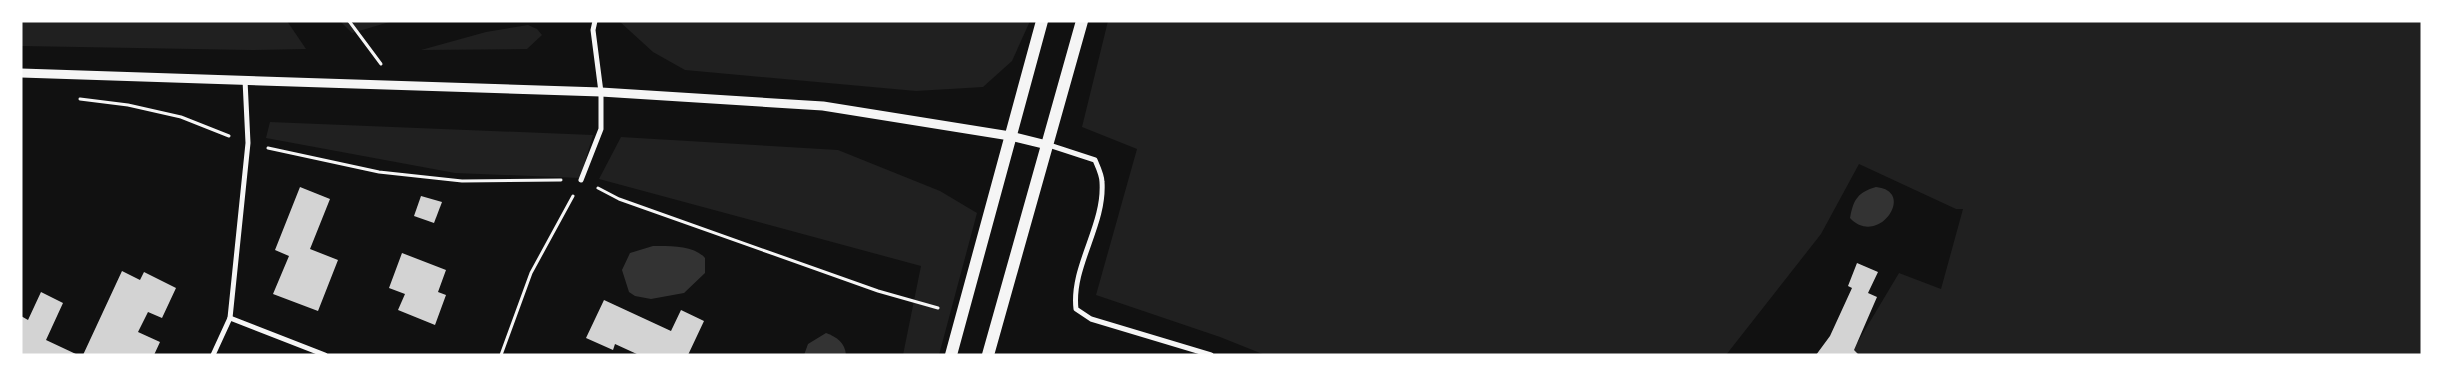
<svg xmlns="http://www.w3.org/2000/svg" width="2443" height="376" viewBox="0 0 2443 376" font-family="'PT Sans Narrow',sans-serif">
  <rect width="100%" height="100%" fill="#111"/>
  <!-- green -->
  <g fill="#202020">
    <polygon points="21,21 287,21 306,49 251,50 21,46"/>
    <polygon points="340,21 393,21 352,33"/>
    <polygon points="619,21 1030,21 1012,61 983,87 916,91 685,70 653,52"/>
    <polygon points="1108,21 2422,21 2422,355 1850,355 1899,273 1941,289 1963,209 1956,209 1859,164 1821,234 1726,355 1265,355 1220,337 1096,295 1137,149 1082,127"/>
    <polygon points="528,25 537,29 542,35 527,49 421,50 486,32"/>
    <polygon points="270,122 593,135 580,178 455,173 266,138"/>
    <polygon points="621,137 838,150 940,191 977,213 939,355 903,355 921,266 599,179"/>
  </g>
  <!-- water -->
  <g fill="#333">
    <path d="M1876,187c41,4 2,61 -26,31 3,-18 8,-26 26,-31z"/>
    <path d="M653,246c16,0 41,-1 52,12v15l-21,20 -33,6 -16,-3 -6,-4 -7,-22 8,-17z"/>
    <path d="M826,333c11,4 19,10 20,22h-42l4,-11z"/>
  </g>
  <!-- building -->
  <g fill="#d3d3d3">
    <polygon points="300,187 330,199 310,249 338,260 318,311 273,294 289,256 275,250"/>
    <polygon points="421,196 442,202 434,223 414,216"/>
    <polygon points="402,253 446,270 438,292 446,295 435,325 398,310 405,294 389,288"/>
    <polygon points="1857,263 1878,272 1868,293 1877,297 1854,350 1859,355 1816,355 1830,336 1852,288 1848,286"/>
    <polygon points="122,271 140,280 144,272 176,288 162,318 148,312 138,332 160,342 154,355 83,355"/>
    <polygon points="41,292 63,303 46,340 78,355 21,355 21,316 28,320"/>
    <polygon points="604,300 671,331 681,310 704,321 688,355 639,355 615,344 613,350 586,338"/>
  </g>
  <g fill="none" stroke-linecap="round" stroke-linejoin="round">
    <!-- path -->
    <g stroke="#f5f5f5" stroke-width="3">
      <polyline points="349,21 381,64"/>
      <polyline points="80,99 128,105 181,117 229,136"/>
      <polyline points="268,148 379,172 462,181 561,180"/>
      <polyline points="598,188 619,199 878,291 938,308"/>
      <polyline points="501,355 531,273 573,196"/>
    </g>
    <!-- minor -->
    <g stroke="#f5f5f5" stroke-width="5">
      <path d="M1049,145l46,15c3,7 7,15 7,22 3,44 -31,84 -26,127l15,10 120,36"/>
      <polyline points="581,180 601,129 601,92 593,30 595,21"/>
      <polyline points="230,318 325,355"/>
      <polyline points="213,355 230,318 248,143 245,80"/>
    </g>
    <!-- tertiary -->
    <polyline stroke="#f5f5f5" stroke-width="9" points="21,73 601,92 823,106 1010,136 1047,145"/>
    <!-- primary -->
    <g stroke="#f5f5f5" stroke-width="12">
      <polyline points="951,355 1042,21"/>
      <polyline points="988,355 1082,21"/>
    </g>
  </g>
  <!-- border -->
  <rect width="2443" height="376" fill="none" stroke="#ffffff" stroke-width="45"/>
</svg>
